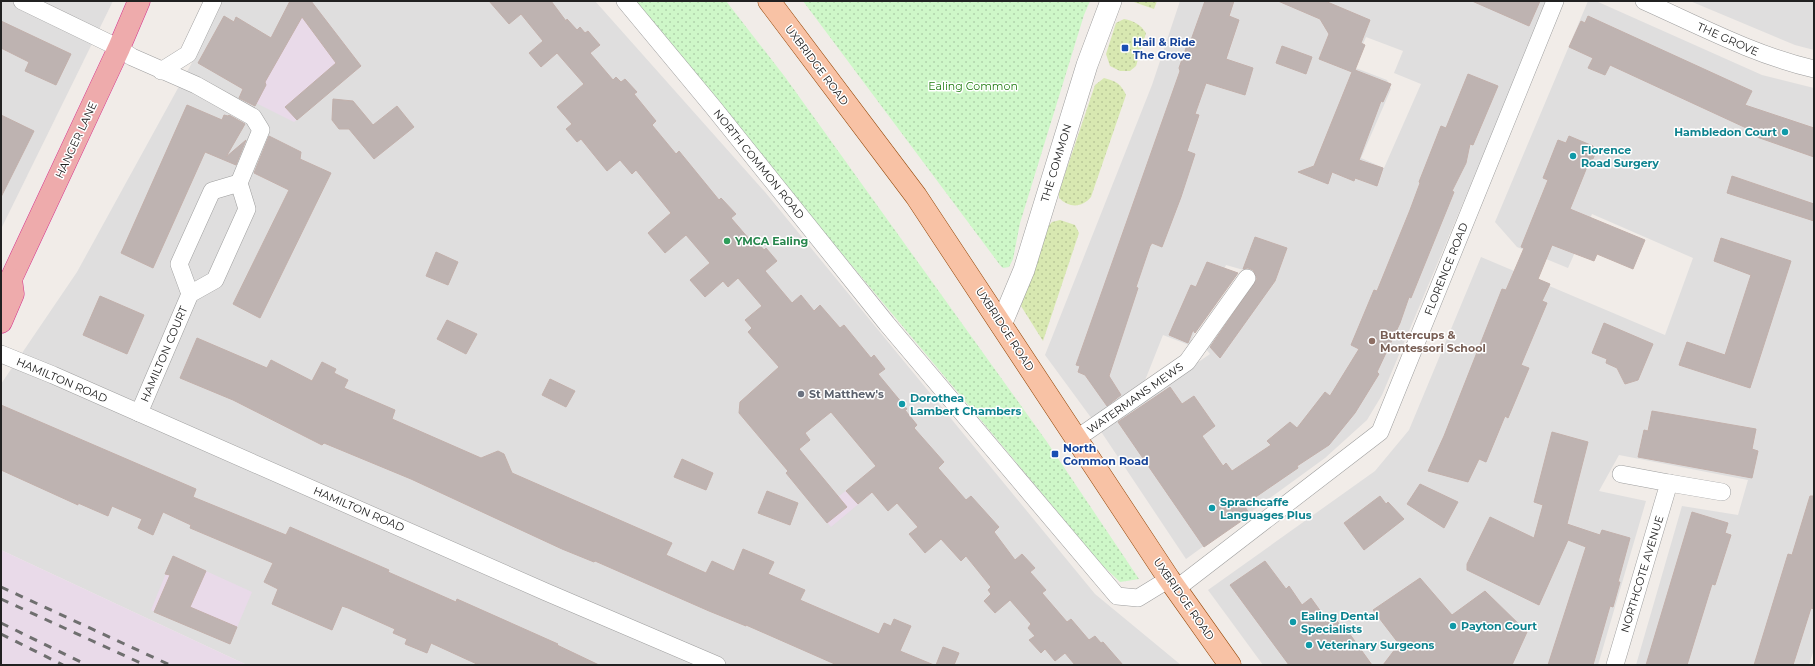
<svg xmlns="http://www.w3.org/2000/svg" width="1815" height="666" viewBox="0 0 1815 666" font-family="Montserrat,sans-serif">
  <defs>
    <pattern id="grass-dots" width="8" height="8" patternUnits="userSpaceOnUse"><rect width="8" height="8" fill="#d8e8b1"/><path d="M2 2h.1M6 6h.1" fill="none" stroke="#b9c798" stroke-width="1.8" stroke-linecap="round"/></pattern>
    <pattern id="park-dots" width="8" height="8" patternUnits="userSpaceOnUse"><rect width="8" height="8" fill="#cef7c8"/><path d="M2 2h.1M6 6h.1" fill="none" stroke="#b1d3ac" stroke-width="1.8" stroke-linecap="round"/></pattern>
  </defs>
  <rect width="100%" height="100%" fill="#f1ece8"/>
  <!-- residential -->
  <g fill="#dfdede" fill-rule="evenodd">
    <polygon points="1,1 113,1 1,229"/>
    <polygon points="222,1 595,1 765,192 1095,594 1181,665 247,665 1,550 1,384 77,272 194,59"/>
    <path d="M1180,1h368l-166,394 -15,25 -42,38 -139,101 -86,-129 110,-76 -7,-9 51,-72 -28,-8 -37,80 -26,-10 -19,48 -52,36 -47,-64 107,-270zM1366,37l37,14 -9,22 27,11 -37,84 -23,-10 30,-69 -4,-9 -34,-13z"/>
    <polygon points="1588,1 1596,1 1762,75 1814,88 1814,649 1809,665 1636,665 1682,506 1738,515 1748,480 1619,455 1599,491 1646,501 1598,665 1263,665 1208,590 1375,471 1409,430 1481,257 1665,335 1693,258 1592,214 1568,268 1517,247 1495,222"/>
    <polygon points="1690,1 1814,1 1814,50 1795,45"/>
  </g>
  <!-- industrial -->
  <g fill="#e9dae9">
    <polygon points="291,1 311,1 361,66 294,122 240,95"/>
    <polygon points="862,478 873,492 831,527 819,512"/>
    <polygon points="1,550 247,665 1,665"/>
    <polygon points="173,556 252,592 230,644 151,610"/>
  </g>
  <!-- grass -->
  <g fill="url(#grass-dots)">
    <polygon points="1131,1 1157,1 1154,9"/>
    <path d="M1124,19c10,2 16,5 22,14l-10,33 -6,5h-10l-10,-5 -4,-12 10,-31z"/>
    <path d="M1104,78c12,3 17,6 22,17l-35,102c-9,11 -22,11 -32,1v-6l36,-107z"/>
    <polygon points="1060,220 1075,225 1079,233 1043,341 1021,306 1046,229 1052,222"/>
  </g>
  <!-- park -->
  <g fill="url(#park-dots)">
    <polygon points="631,1 726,1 785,77 1047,442 1139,579 1120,582 1101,564"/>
    <polygon points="803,1 1090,1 1084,15 1020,223 1013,259 1009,267 1003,268 1000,265"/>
  </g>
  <!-- building -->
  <g fill="#beb3b1" stroke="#c2b0ab">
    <polygon points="290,1 311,1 361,66 297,120 285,107 336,63 302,17 265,82 266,85 255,106 239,98 243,89 198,63 224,16 234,22 236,17 271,38"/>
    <polygon points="489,1 551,1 566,21 567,19 577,30 580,27 585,33 588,31 600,45 590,53 613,80 616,77 621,82 625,79 637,92 634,94 656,121 652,125 676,154 679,151 719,200 721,198 736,214 731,218 756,247 759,244 764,250 766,248 777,261 765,271 792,303 801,295 814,311 820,305 840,328 844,325 871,358 874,355 885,369 878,374 907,409 905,410 917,425 914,428 944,462 938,468 966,500 971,496 999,527 994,532 1015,560 1022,554 1035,568 1030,572 1046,590 1042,593 1067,622 1071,619 1089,640 1095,636 1101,643 1103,642 1123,665 1075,665 1065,653 1055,661 1045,649 1041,653 1029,640 1035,636 1028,628 1031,624 1010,600 995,613 984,601 991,594 988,590 991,587 966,556 961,561 941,539 925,553 909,534 918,527 897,503 888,511 872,492 858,504 846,491 876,466 831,412 805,433 810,440 799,449 847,507 827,523 786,473 788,471 739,413 740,402 779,367 748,332 752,328 745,320 762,306 738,278 728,287 723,281 705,297 690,280 710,263 686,235 665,253 648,233 671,213 636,170 632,174 620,160 607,171 581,139 577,142 566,129 572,124 557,107 584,84 557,53 541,67 529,53 543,41 521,14 509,24"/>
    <polygon points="1205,1 1234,1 1229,16 1239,20 1226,59 1253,68 1245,95 1206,83 1195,114 1199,115 1187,151 1195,154 1181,197 1162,247 1152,243 1150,246 1136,287 1138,288 1109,376 1121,395 1107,406 1085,375 1078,372 1080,366 1076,365 1180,71 1179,68 1187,45 1188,41 1191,40"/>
    <polygon points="1278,1 1325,1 1370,20 1361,43 1365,45 1355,70 1391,84 1383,102 1381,101 1359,160 1383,168 1377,186 1355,178 1354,181 1332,172 1328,184 1298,172 1314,166 1352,72 1319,59 1329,34 1320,19"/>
    <polygon points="1472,1 1540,1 1529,26"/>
    <polygon points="1588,16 1752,91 1745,105 1814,128 1814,157 1754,136 1755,132 1610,65 1605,75 1588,68 1593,58 1569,47 1581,21 1585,23"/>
    <polygon points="1,21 71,54 56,85 25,71 29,62 1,48"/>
    <polygon points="1282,46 1312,57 1306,74 1276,63"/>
    <polygon points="1468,74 1498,86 1473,145 1470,144 1466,163 1452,191 1454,192 1411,298 1409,297 1400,323 1377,372 1379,374 1355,413 1329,445 1297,466 1298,468 1244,505 1250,515 1204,547 1118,422 1170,387 1182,404 1194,396 1215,426 1202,436 1223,466 1226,463 1232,471 1271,445 1267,441 1290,422 1297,428 1325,392 1330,396 1359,349 1351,345 1374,290 1377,291 1410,210 1420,183 1419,182 1441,126 1446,128"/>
    <polygon points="333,99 353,101 373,125 397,106 414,127 374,159 349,129 339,129 332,120"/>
    <polygon points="187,105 222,120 224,115 228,116 229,115 245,124 226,157 246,140 236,165 205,152 153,268 121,253"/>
    <polygon points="1,115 34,131 1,197"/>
    <polygon points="269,136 301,152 300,159 331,173 260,318 233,304 289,190 254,173"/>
    <polygon points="1569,136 1593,146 1596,152 1591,163 1589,162 1570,209 1645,240 1633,269 1597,254 1594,261 1552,245 1538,279 1550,284 1542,301 1547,303 1521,365 1529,368 1508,418 1505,416 1486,462 1479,459 1468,482 1428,471 1444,436 1502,289 1506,290 1524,248 1521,247 1548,180 1543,178 1558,140 1566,143"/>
    <polygon points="1732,176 1814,204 1814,221 1727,193"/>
    <polygon points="1255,237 1287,248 1275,281 1220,358 1210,347 1257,279 1253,270 1248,268 1243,269"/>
    <polygon points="1721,238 1791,261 1750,388 1679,365 1687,342 1725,355 1751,275 1714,261"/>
    <polygon points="436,252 458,262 448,285 426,276"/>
    <polygon points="1207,262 1238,273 1195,333 1193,330 1188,343 1169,335 1191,285 1196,287"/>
    <polygon points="100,296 144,315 127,354 83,335"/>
    <polygon points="447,320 477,334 466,354 437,339"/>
    <polygon points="1604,323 1653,344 1638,380 1625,384 1617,368 1606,363 1607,359 1592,353"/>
    <polygon points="197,338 267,368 271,360 312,381 322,362 336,369 334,373 348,380 344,388 395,410 392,419 481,458 498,451 504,454 512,473 672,543 666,555 706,573 712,561 734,571 743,549 774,562 768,574 805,590 800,600 879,634 884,623 891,626 894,619 911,626 900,651 934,665 837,665 746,625 746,626 709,611 595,561 594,562 562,549 411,479 324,443 322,445 233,400 180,378"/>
    <polygon points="550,379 575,391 566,407 542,395"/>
    <polygon points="1,405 196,489 193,497 286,535 290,527 373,563 389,570 388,572 456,602 457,599 558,644 557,645 599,665 479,665 431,643 427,653 405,644 407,639 393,633 395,629 348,608 342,606 332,630 272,604 278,589 264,582 273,563 190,528 191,525 163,512 153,535 138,528 142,519 112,506 108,516 78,503 78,505 1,470"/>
    <polygon points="1652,411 1756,429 1752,449 1758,451 1752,478 1638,457 1644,430 1648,431"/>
    <polygon points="1552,432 1588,442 1567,524 1600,535 1602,530 1630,538 1618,582 1620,582 1613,607 1610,606 1593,665 1548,665 1586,547 1568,540 1539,605 1467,570 1467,564 1490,517 1534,538 1543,505 1534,502"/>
    <polygon points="682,459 713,473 706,490 674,477"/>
    <polygon points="1420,484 1458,502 1444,528 1407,504"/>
    <polygon points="767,491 798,503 790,525 758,513"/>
    <polygon points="1380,496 1386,504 1388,502 1404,519 1364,550 1344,523"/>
    <polygon points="1810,496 1814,496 1814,609 1811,608 1793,665 1754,665 1788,554 1792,555"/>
    <polygon points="1692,512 1728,523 1725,533 1731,535 1715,585 1712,584 1687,665 1646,665"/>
    <polygon points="173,556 206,571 190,607 237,627 230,644 154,612 170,575 165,574"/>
    <polygon points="1265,561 1286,589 1289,586 1302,605 1311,598 1329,623 1335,618 1347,635 1349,633 1372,665 1289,665 1230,585"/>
    <polygon points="1420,578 1452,615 1485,591 1527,632 1512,665 1383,665 1399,644 1373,610"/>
    <polygon points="943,647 959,653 954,665 936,665"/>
  </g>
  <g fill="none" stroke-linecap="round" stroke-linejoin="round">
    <!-- minor casing -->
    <g stroke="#9e9e9e" stroke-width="18">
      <g id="minor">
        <polyline points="22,1 115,46 132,57 196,85 253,117 261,130 239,183 247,209 215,280 190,294 179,264 212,191 239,183"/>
        <polyline points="625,1 713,107 887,324 1117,596 1138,598 1169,579"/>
        <path d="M1644,1c56,25 110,54 170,68"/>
        <polyline points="161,71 188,54 213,1"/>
        <polyline points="1,354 53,375 546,592 717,665"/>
        <polyline points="139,413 190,294"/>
        <polyline points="1076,439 1187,362 1247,278"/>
        <polyline points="1669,483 1722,492"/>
        <polyline points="1176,589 1380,432 1555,1"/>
        <polyline points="1615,665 1669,483 1621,474"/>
      </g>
    </g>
    <!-- tertiary casing -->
    <g stroke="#9e9e9e" stroke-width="22">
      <polyline id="tertiary" points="1001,325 1024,270 1087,65 1111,1"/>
    </g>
    <!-- primary casing -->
    <g stroke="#964707" stroke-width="23">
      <polyline id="primary" points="769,1 916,196 1169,579 1230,665"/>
    </g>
    <!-- trunk casing -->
    <g stroke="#d4308c" stroke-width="23">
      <g id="trunk">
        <polyline points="1,287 11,279 119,48 139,1"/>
        <polyline points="1,322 13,294 11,279"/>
      </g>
    </g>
    <!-- minor -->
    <use href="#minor" stroke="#fff" stroke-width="17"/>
    <!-- tertiary -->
    <use href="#tertiary" stroke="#fff" stroke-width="21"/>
    <!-- primary -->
    <use href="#primary" stroke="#f8c2a5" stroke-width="22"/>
    <!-- trunk -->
    <use href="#trunk" stroke="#eeabac" stroke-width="22"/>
    <!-- rail -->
    <g stroke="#6f6f6f" stroke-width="3" stroke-dasharray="8 8" stroke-linecap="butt">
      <polyline points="1,587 170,665"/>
      <polyline points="1,599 145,665"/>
      <polyline points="1,623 87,665"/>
      <polyline points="1,634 63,665"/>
    </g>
  </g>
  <!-- markers -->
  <g fill="#1a4fb4" stroke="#fff" stroke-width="1.5">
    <rect x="1121" y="44" width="8" height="8" rx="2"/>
    <rect x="1051" y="450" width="8" height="8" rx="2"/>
  </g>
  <g fill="#0f9aa8" stroke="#fff" stroke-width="1.5">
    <circle cx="1785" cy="132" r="4"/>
    <circle cx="1573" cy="156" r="4"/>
    <circle cx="902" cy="404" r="4"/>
    <circle cx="1212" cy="508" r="4"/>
    <circle cx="1293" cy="622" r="4"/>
    <circle cx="1453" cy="626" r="4"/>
    <circle cx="1309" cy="645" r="4"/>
  </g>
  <circle fill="#2e9e5b" stroke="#fff" stroke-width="1.5" cx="727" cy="241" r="4"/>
  <circle fill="#8d6e63" stroke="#fff" stroke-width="1.5" cx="1372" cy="341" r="4"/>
  <circle fill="#6b7280" stroke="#fff" stroke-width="1.5" cx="801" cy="394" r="4"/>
  <g text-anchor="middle" stroke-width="3" stroke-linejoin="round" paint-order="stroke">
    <!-- street labels -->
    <g font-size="11" fill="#212121" stroke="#fff">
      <text transform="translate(1728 39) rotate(24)" y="4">THE GROVE</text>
      <text transform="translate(817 65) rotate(53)" y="4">UXBRIDGE ROAD</text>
      <text transform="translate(76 140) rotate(-65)" y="4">HANGER LANE</text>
      <text transform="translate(1056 163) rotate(-73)" y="4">THE COMMON</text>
      <text transform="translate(759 164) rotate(51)" y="4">NORTH COMMON ROAD</text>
      <text transform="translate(1446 269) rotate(-68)" y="4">FLORENCE ROAD</text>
      <text transform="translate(1005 329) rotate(57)" y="4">UXBRIDGE ROAD</text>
      <text transform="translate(164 354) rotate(-67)" y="4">HAMILTON COURT</text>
      <text transform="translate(62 380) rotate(23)" y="4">HAMILTON ROAD</text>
      <text transform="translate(1135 398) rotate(-35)" y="4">WATERMANS MEWS</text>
      <text transform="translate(359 509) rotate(23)" y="4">HAMILTON ROAD</text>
      <text transform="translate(1642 574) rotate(-73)" y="4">NORTHCOTE AVENUE</text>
      <text transform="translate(1184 599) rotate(55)" y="4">UXBRIDGE ROAD</text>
    </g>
    <!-- transit labels -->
    <g font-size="11" font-weight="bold" fill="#164399" stroke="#fff" text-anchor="start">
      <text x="1133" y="46">Hail &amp; Ride<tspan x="1133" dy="13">The Grove</tspan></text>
      <text x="1063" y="452">North<tspan x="1063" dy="13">Common Road</tspan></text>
    </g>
    <!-- park labels -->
    <g font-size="11" fill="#207c11" stroke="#fff">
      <text x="973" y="90">Ealing Common</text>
    </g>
    <!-- culture labels -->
    <g font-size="11" font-weight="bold" fill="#0d838f" stroke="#fff" text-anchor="start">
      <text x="1777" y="136" text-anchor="end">Hambledon Court</text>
      <text x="1581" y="154">Florence<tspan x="1581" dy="13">Road Surgery</tspan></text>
      <text x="910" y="402">Dorothea<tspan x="910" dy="13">Lambert Chambers</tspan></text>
      <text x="1220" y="506">Sprachcaffe<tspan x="1220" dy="13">Languages Plus</tspan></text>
      <text x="1301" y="620">Ealing Dental<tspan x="1301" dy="13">Specialists</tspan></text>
      <text x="1461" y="630">Payton Court</text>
      <text x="1317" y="649">Veterinary Surgeons</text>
    </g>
    <!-- leisure labels -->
    <g font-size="11" font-weight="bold" fill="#27864d" stroke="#fff" text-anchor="start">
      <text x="735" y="245">YMCA Ealing</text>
    </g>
    <!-- education labels -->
    <g font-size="11" font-weight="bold" fill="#785e54" stroke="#fff" text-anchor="start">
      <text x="1380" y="339">Buttercups &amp;<tspan x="1380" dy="13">Montessori School</tspan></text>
    </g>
    <!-- worship labels -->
    <g font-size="11" font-weight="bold" fill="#5b616d" stroke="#fff" text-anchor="start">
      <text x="809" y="398">St Matthew's</text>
    </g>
  </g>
  <!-- border -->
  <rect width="1815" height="666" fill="none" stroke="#212121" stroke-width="4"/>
</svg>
